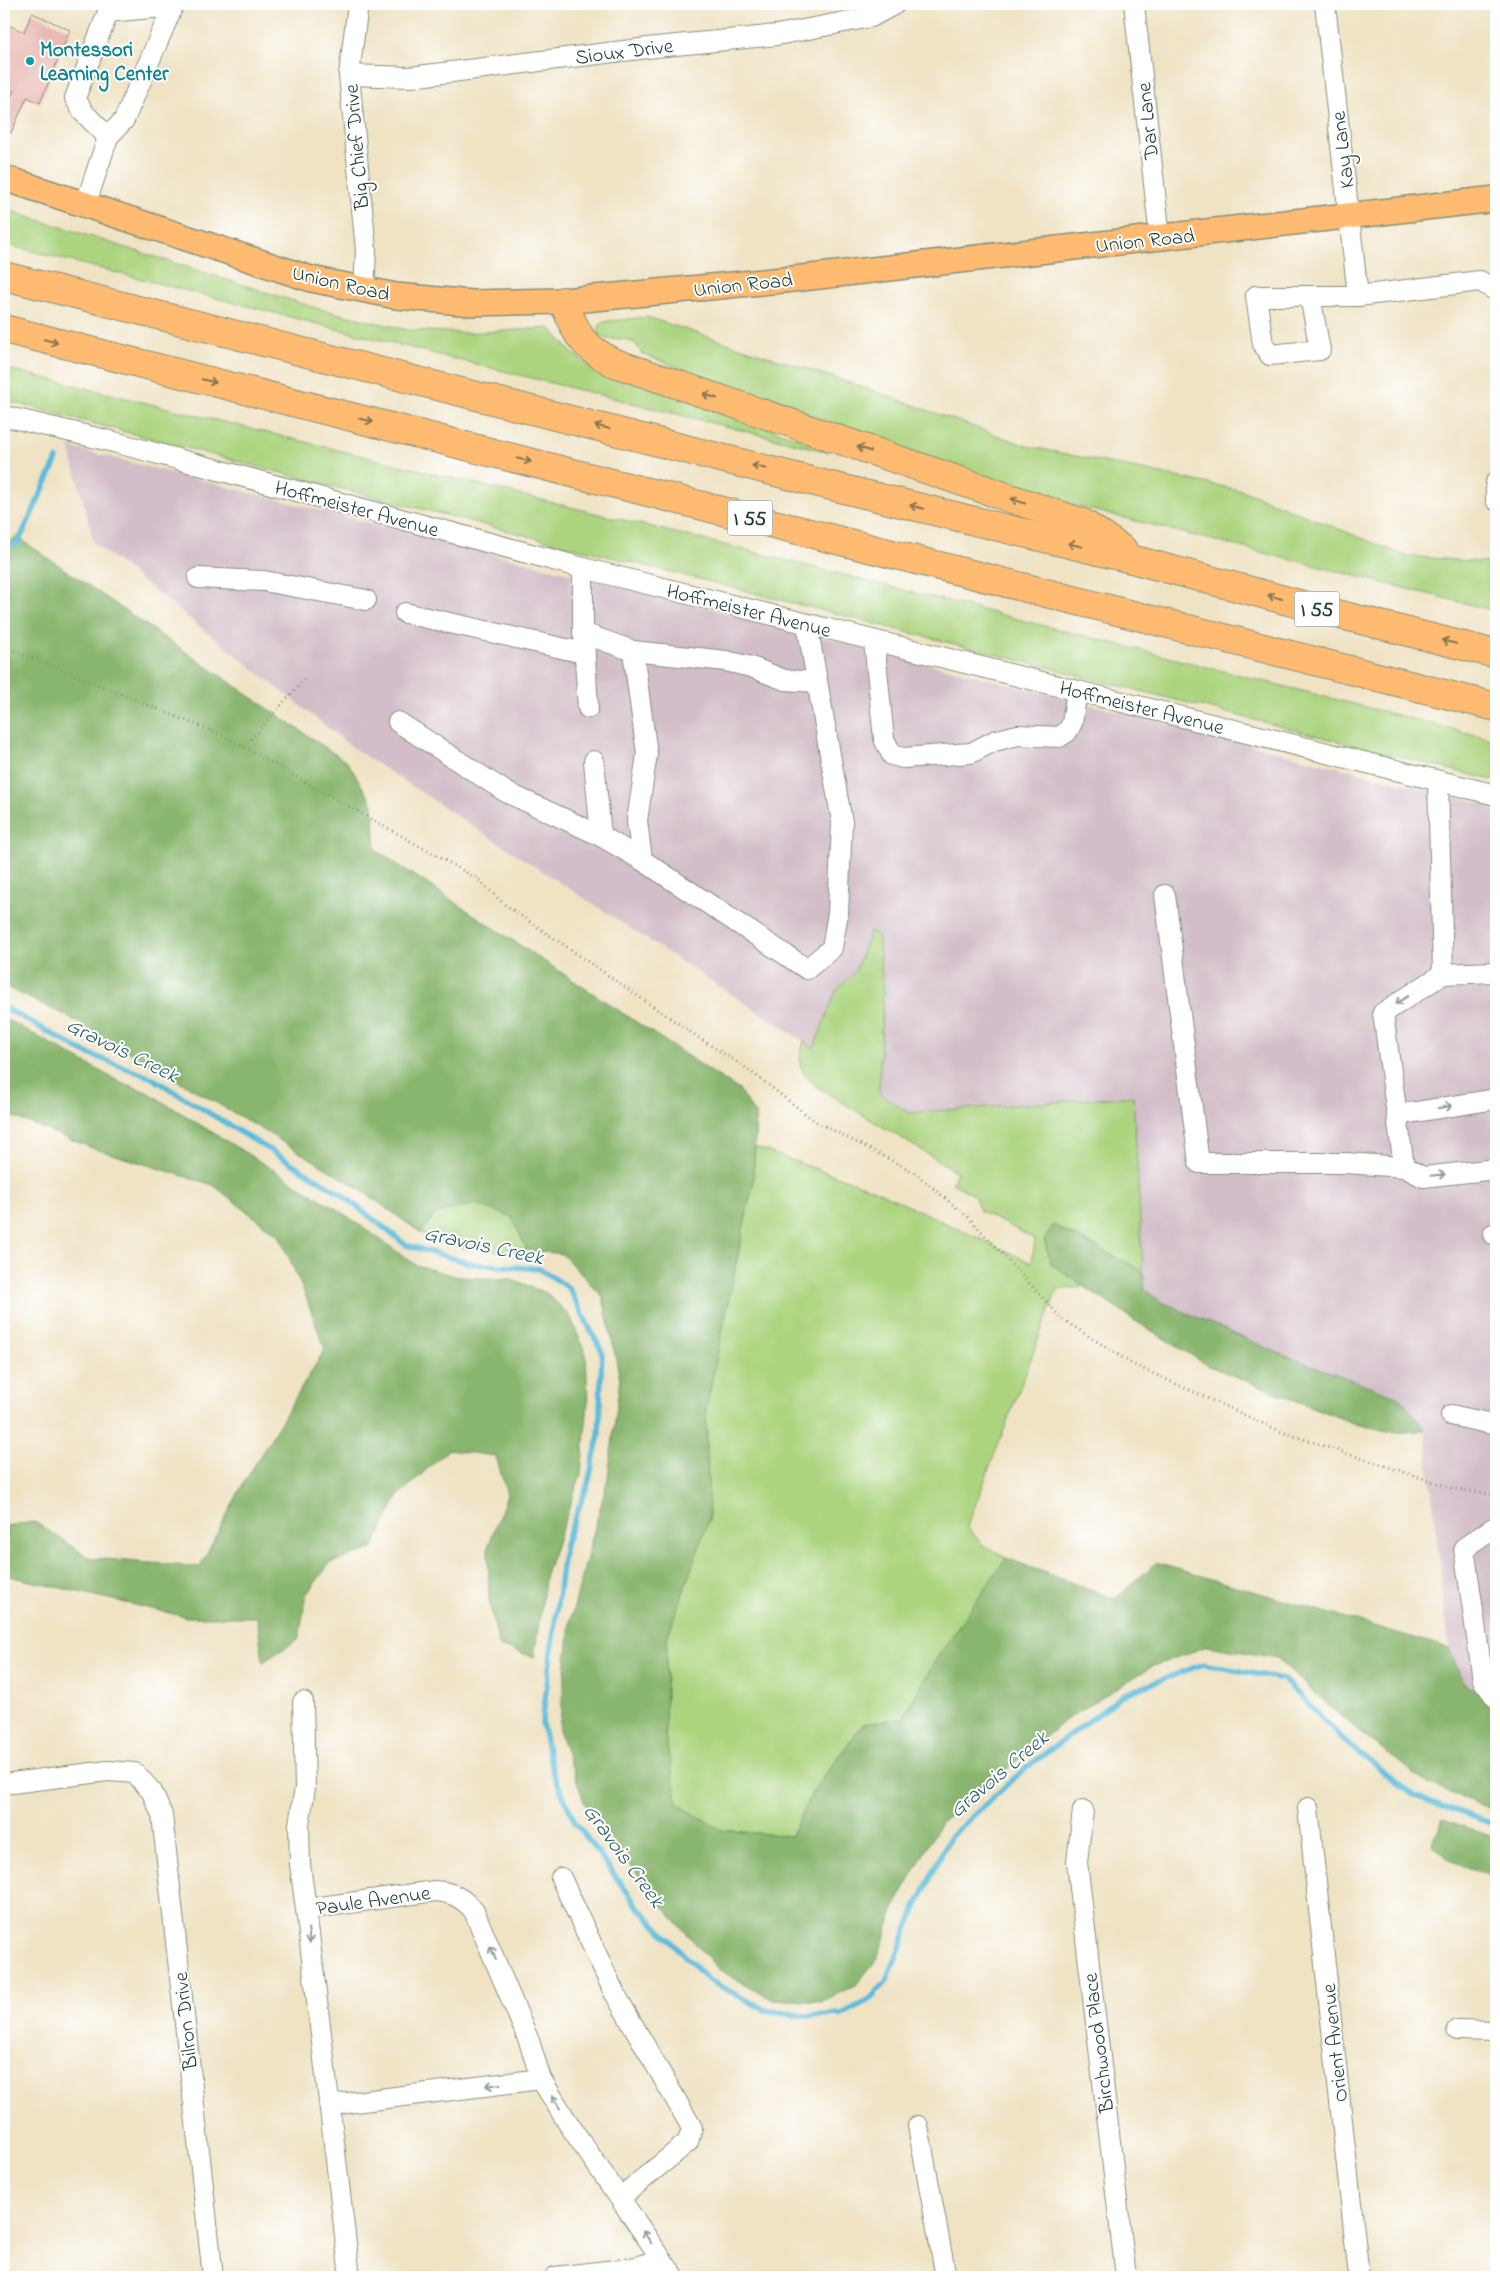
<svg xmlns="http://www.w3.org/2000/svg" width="1500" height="2281" viewBox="0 0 1500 2281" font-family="'Indie Flower',sans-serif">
  <rect width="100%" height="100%" fill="#fff"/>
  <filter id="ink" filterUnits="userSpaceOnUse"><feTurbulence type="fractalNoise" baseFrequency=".02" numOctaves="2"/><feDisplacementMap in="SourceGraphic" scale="10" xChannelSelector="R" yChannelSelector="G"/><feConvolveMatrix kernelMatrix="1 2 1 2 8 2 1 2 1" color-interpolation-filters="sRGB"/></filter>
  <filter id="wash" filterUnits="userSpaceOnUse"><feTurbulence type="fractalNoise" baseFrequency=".0096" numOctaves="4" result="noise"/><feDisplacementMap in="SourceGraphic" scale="20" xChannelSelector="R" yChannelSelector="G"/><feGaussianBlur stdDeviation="1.12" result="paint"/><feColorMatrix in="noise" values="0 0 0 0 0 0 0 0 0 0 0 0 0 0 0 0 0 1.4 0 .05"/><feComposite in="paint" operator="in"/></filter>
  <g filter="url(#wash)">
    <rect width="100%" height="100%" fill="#efe3c4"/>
    <!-- industrial -->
    <polygon fill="#d2bdc8" points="69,447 1496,807 1496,1701 1463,1683 1449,1648 1425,1430 1399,1398 1278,1353 1162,1302 1145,1290 1132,1096 909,1113 879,1093 883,992 877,935 870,932 855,972 836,991 814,1048 356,750 94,543"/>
    <!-- green -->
    <g fill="#acd47f" stroke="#66885a">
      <polygon points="4,209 319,309 408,330 466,333 550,328 571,352 592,368 810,442 829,452 455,359 4,244"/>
      <path d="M647,317l216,70 164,59 217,45 162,65 90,7v48l-428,-107 -72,-22 -354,-128 -6,-10c-4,-2 -8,-4 -12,-5 -12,-2 -13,4 -25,-4v-8l3,-5z"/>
      <polygon points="4,368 737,548 1496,740 1496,781 339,488 4,400"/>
      <path d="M870,932l8,3 5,57 -4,101 30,20 224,-17 10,175 -90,-46 -2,39 35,22 -29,4 -90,237 15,17 24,14 -71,103 -32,57 -40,6 -50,67 -22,45 -71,-6 -42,-26 -13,-68 2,-98 42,-119 -3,-110 47,-227 2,-35 115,41 162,75 3,-24 -55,-28 -6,-16 -22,-12 5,-11 -140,-85c-18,-17 -21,-21 -13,-46l10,7 22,-57 19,-19z"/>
      <polygon points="477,1204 512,1217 527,1250 499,1251 462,1248 421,1233 436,1213"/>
    </g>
    <!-- forest -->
    <g fill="#89b66e" stroke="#547a51">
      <polygon points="16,536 348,763 373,804 376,850 739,1090 756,1116 753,1182 706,1409 709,1519 667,1638 665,1736 678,1804 721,1830 791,1836 813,1791 863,1724 903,1718 935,1661 1006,1558 1115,1599 1156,1563 1449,1648 1463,1683 1496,1701 1496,1811 1427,1784 1339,1715 1277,1658 1207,1646 1149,1668 1067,1719 941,1823 896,1904 877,1959 856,1985 821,2002 771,1999 718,1969 657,1900 585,1804 559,1731 570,1622 608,1478 620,1379 603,1297 562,1254 527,1250 512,1217 476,1204 436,1213 421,1233 357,1187 258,1127 69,1017 4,986 4,549"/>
      <polygon points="4,1019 17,1025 118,1081 147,1092 340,1211 416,1265 459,1277 512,1279 548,1294 570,1316 586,1354 588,1403 581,1474 546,1574 534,1657 499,1646 489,1600 488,1547 507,1495 496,1456 448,1450 399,1495 372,1549 330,1563 306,1595 299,1639 263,1662 257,1617 187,1617 4,1575 4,1526 35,1522 90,1558 200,1567 242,1486 325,1349 306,1297 280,1237 213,1185 92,1148 4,1113"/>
      <polygon points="1053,1225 1143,1271 1145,1290 1162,1302 1278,1353 1399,1397 1425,1430 1397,1433 1355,1424 1209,1366 1132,1319 1051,1264 1044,1240"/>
      <polygon points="1443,1819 1496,1838 1496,1878 1449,1860 1432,1845"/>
    </g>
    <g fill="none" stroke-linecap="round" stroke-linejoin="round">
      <!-- stream -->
      <g stroke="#5cbbda" stroke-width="5.5">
        <polyline points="4,549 18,543 57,459"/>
        <polyline points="4,1007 84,1052 152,1078 340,1193 406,1245 473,1264 540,1269 569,1288 602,1352 599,1435 588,1484 565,1544 542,1723 553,1773 575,1822 639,1908 707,1979 765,2010 804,2016 842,2014 869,2000 887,1980 916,1907 950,1837 1022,1771 1125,1694 1203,1664 1283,1679 1350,1746 1415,1796 1496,1825"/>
      </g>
    </g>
    <g id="blocks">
      <!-- building -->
      <polygon fill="#e7b4af" points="32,13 70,30 40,103 27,97 11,133 4,130 4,116 14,91 4,87 4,23 24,32"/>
    </g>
  </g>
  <g filter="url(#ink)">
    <use href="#blocks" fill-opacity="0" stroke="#87907c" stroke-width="1"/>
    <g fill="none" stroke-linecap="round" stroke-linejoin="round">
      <!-- minor casing -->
      <g stroke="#87907c" stroke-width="22">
        <g id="minor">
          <polyline points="358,4 349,75 366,250 364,291"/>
          <polyline points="1134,4 1160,238"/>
          <polyline points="1325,4 1358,296"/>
          <polyline points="349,75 410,77 656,47 777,35 871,17 895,4"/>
          <polyline points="85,206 108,137 124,120 173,6 108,12 75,98 84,113 108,137"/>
          <polyline points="1310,296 1320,350 1270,355 1263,344 1256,296 1358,296 1480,281 1496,291"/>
          <polyline points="4,416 114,442 583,568 1496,795"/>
          <polyline points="1496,482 1496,500"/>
          <polyline points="583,568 583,633 633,651"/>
          <polyline points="198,578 264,581 366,600"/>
          <polyline points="405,613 584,653"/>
          <polyline points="807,624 842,822 838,913 832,948 807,969 642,860 637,821 647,754 633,651 726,661 751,667 785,680 817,682"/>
          <polyline points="584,640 588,708"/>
          <polyline points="874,641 884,739 892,755 903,758 971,753 994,741 1018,735 1059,737 1067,732 1072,723 1077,691"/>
          <polyline points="398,722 506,792 601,836"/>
          <polyline points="594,761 601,836 642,860"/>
          <polyline points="1438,781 1443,974 1496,972"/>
          <polyline points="1165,895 1199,1163 1345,1163 1404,1167"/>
          <polyline points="1443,974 1383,1013 1404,1167 1423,1177 1496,1169"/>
          <polyline points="1397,1115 1496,1099"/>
          <polyline points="1493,1234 1496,1233"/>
          <polyline points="1451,1415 1496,1425"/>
          <polyline points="1496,1529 1493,1528 1464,1548 1483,1680 1496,1698"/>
          <polyline points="303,1702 305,1788 299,1824 300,1865 306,1909"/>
          <polyline points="4,1784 108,1771 135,1773 152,1792 162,1815 213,2277"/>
          <polyline points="1308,1808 1359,2277"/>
          <polyline points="1083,1810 1077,1862 1126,2277"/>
          <polyline points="561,1878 614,1992 692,2128 688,2142 621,2197"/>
          <polyline points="1457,2030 1496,2031"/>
          <polyline points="331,2105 541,2079"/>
          <polyline points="918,2126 946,2277"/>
          <path d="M350,2277l-44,-368 129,-18c17,1 28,7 39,20l55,130 12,38 27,44 106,154"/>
          <polyline points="555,2277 633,2268 661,2259"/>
        </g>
      </g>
      <!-- major casing -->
      <g stroke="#87907c" stroke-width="28">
        <polyline id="major" points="4,178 311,279 396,296 472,303 563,301 793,279 1496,199"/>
      </g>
      <!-- highway casing -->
      <g stroke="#87907c" stroke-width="30">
        <g id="highway">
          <polyline points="4,276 819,483 1139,561 1333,613 1496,654"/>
          <path d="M563,301c15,34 15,42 49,61l471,161 40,27"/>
          <polyline points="4,329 1496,707"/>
        </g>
      </g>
      <!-- path -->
      <g stroke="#87907c" stroke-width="3" stroke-dasharray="1 4" stroke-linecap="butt">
        <polyline points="4,649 12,650 224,736 478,879 504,904 702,1040 742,1065 815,1121 914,1172 971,1220 1062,1319 1132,1364 1282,1432 1455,1489 1496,1495"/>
        <polyline points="244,747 307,676"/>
      </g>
      <!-- minor -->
      <use href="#minor" stroke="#fff" stroke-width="20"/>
      <!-- major -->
      <use href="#major" stroke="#ffbb71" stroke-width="25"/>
      <!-- highway -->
      <use href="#highway" stroke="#ffbb71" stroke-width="28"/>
    </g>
    <!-- one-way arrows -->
    <defs><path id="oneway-shaft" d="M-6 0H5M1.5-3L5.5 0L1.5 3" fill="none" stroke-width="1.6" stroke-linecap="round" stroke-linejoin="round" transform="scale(1.25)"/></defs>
    <g stroke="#84764f">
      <use href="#oneway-shaft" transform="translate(51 341) rotate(14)"/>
      <use href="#oneway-shaft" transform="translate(209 381) rotate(14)"/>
      <use href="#oneway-shaft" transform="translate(710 396) rotate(-161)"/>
      <use href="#oneway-shaft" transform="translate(366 420) rotate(14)"/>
      <use href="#oneway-shaft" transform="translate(602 427) rotate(-166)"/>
      <use href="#oneway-shaft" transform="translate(864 449) rotate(-161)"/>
      <use href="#oneway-shaft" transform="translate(524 460) rotate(14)"/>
      <use href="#oneway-shaft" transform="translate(759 467) rotate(-166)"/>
      <use href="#oneway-shaft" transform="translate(1018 501) rotate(-161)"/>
      <use href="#oneway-shaft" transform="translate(917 507) rotate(-166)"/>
      <use href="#oneway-shaft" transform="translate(1075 545) rotate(-166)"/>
      <use href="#oneway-shaft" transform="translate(1275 597) rotate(-165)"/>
      <use href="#oneway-shaft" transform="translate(1449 642) rotate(-166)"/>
    </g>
    <g stroke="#8f9e9a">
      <use href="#oneway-shaft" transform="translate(1402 1000) rotate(147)"/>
      <use href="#oneway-shaft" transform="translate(1445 1107) rotate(-9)"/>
      <use href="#oneway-shaft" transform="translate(1438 1175) rotate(-6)"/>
      <use href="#oneway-shaft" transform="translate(309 1936) rotate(83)"/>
      <use href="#oneway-shaft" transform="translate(493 1953) rotate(-112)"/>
      <use href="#oneway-shaft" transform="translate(493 2085) rotate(173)"/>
      <use href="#oneway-shaft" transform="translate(556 2102) rotate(-121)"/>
      <use href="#oneway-shaft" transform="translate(647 2237) rotate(-123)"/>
    </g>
  </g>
  <!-- markers -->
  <circle fill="#0f9aa8" stroke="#fff" stroke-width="2" cx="30" cy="61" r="5"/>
  <g text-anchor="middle" stroke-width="4" stroke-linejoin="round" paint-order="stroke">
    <!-- shield labels -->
    <g fill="#fff" stroke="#627771" stroke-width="1">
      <rect x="727.5" y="500.5" width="45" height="35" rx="4"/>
      <rect x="1294.5" y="591.5" width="45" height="35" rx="4"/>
    </g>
    <g font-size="20" font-weight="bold" fill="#1f3d34">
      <text x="750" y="525">I 55</text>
      <text x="1317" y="616">I 55</text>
    </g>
    <!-- culture labels -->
    <g font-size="21" font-weight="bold" fill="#0d838f" stroke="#fff" text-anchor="start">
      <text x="40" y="56">Montessori<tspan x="40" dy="24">Learning Center</tspan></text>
    </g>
    <!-- street labels -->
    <g font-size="21" fill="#1f3d34" stroke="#fff">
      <text transform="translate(624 51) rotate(-7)" y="7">Sioux Drive</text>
      <text transform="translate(1147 121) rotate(-96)" y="7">Dar Lane</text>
      <text transform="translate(356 147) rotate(-95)" y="7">Big Chief Drive</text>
      <text transform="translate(1342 150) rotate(-97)" y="7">Kay Lane</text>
      <text transform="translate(1145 240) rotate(-6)" y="7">Union Road</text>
      <text transform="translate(341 283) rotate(13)" y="7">Union Road</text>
      <text transform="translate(743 284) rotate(-6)" y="7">Union Road</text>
      <text transform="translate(357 508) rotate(15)" y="7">Hoffmeister Avenue</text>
      <text transform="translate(749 610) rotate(14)" y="7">Hoffmeister Avenue</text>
      <text transform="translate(1142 707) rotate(14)" y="7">Hoffmeister Avenue</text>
      <text transform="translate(373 1900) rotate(-8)" y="7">Paule Avenue</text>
      <text transform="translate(185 2021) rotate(-96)" y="7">Bilron Drive</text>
      <text transform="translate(1098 2043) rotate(-97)" y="7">Birchwood Place</text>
      <text transform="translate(1334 2043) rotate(-96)" y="7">Orient Avenue</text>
    </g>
    <!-- water labels -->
    <g font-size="22" font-style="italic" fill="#316366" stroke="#fff">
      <text transform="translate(123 1049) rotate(26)" y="8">Gravois Creek</text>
      <text transform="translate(484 1244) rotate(12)" y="8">Gravois Creek</text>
      <text transform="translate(998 1773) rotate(-40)" y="8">Gravois Creek</text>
      <text transform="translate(625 1855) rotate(54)" y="8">Gravois Creek</text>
    </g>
  </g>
  <!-- margin -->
  <rect width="1500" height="2281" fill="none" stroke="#fff" stroke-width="20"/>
</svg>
